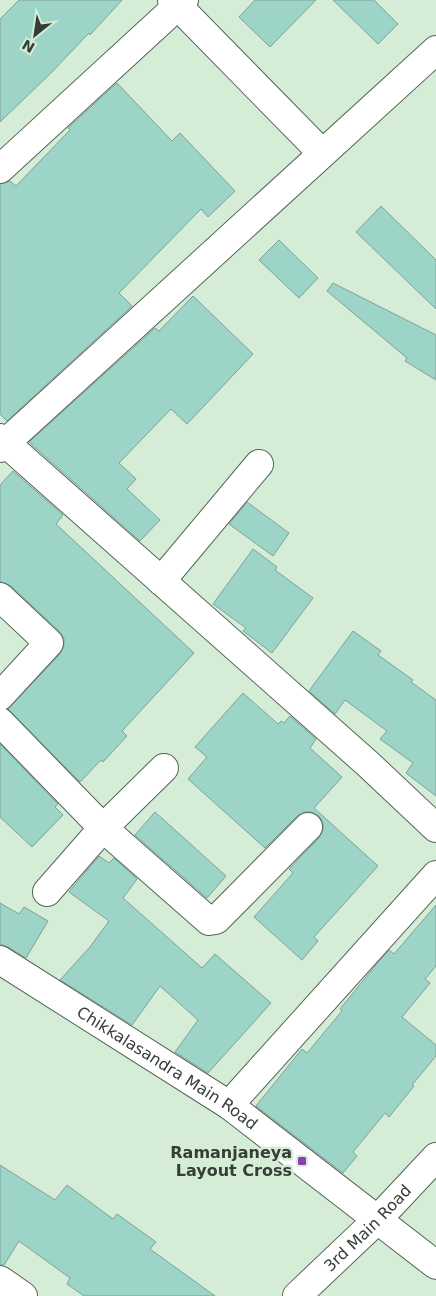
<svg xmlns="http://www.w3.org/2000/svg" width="436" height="1296" viewBox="0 0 436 1296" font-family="'DejaVu Sans',sans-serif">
  <rect width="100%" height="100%" fill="#d5edd7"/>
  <!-- building -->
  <g fill="#9cd4c8" stroke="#80a19a">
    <polygon points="19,0 122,0 90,35 89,33 51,73 0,122 0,19"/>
    <polygon points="255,0 316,0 270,47 239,17"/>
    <polygon points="333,0 374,0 398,24 378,44"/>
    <polygon points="117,83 172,141 180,133 235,191 208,217 201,209 119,293 132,306 7,421 0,414 0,184 10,181 16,186 70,130 68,128"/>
    <polygon points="381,206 436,260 436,309 356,232"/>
    <polygon points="279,240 318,278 299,298 259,260"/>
    <polygon points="333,283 436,335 436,380 405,361 407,358 327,291"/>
    <polygon points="193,296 253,354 187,424 171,409 119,463 136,479 127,489 160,520 140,541 29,442 155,328 159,331"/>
    <polygon points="13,471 63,515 56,524 194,653 122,731 127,736 103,762 101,760 80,782 8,709 60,654 64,646 64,638 60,632 11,586 0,582 0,485"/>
    <polygon points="247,502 289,533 273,556 229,524"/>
    <polygon points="253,549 277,567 275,570 313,598 272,653 243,631 246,628 213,604"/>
    <polygon points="353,631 381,651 378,655 413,680 411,682 436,700 436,796 406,773 413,763 380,739 387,731 345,700 335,714 309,691"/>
    <polygon points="243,693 278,724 281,721 284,723 290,716 316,739 310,748 342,777 314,808 378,866 314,937 318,941 302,960 254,917 293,873 289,869 319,838 323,830 323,823 319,816 311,812 304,812 297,816 265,848 188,779 207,757 195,747"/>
    <polygon points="0,744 58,804 55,807 63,815 32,847 0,817"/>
    <polygon points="155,812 226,876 207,898 135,835"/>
    <polygon points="99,856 109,863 114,858 137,879 123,898 202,968 215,954 271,1003 208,1073 175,1052 198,1020 160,986 132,1025 60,980 90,947 109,921 69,892"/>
    <polygon points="0,903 19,914 24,907 48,921 26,958 8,947 0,944"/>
    <polygon points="436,905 436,966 425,979 430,983 402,1017 436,1045 436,1056 412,1085 414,1086 389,1117 385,1113 353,1152 357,1156 343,1173 256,1106 302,1049 307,1053 342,1011 340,1009 380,960 389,950 394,954"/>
    <polygon points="0,1165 55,1200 67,1185 113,1219 117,1214 156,1242 150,1249 215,1296 84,1296 67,1284 70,1278 19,1241 4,1265 0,1265"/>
  </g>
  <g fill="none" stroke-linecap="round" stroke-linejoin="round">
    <!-- minor casing -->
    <g stroke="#536755" stroke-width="30">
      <g id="minor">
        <polyline points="172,0 322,153"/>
        <polyline points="0,169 184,0"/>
        <polyline points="0,438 368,764 436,828"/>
        <polyline points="0,448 436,50"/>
        <polyline points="161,581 259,464"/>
        <polyline points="0,597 49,643 0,696"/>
        <polyline points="0,722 103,828 209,921 216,920 308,827"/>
        <polyline points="47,892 103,828 164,768"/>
        <path id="s1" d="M0,960l229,145 207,160"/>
        <polyline points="229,1105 436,875"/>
        <polyline points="0,1280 23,1296"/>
        <path id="s2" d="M297,1296l80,-76 59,-63"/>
      </g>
    </g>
    <!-- minor -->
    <use href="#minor" stroke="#fff" stroke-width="28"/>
  </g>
  <!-- markers -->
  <rect fill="#8b3fb0" stroke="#d5edd7" stroke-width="2" x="297" y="1156" width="10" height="10" rx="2.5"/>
  <g text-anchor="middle" stroke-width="5" stroke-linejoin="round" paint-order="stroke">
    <!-- street labels -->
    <g font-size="16" fill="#353e36" stroke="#d5edd7">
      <text dy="6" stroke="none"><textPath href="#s1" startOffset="199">Chikkalasandra Main Road</textPath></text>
      <text dy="6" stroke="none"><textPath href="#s2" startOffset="98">3rd Main Road</textPath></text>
    </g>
    <!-- poi labels -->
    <g font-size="16" font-weight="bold" fill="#353e36" stroke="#d5edd7" text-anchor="end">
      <text x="292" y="1158">Ramanjaneya<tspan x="292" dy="18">Layout Cross</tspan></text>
    </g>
  </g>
  <!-- north arrow -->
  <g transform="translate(35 35) rotate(210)" stroke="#d5edd7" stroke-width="4" paint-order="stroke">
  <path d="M0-4L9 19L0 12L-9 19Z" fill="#353e36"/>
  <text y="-8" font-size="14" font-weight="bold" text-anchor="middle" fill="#353e36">N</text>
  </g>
</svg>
